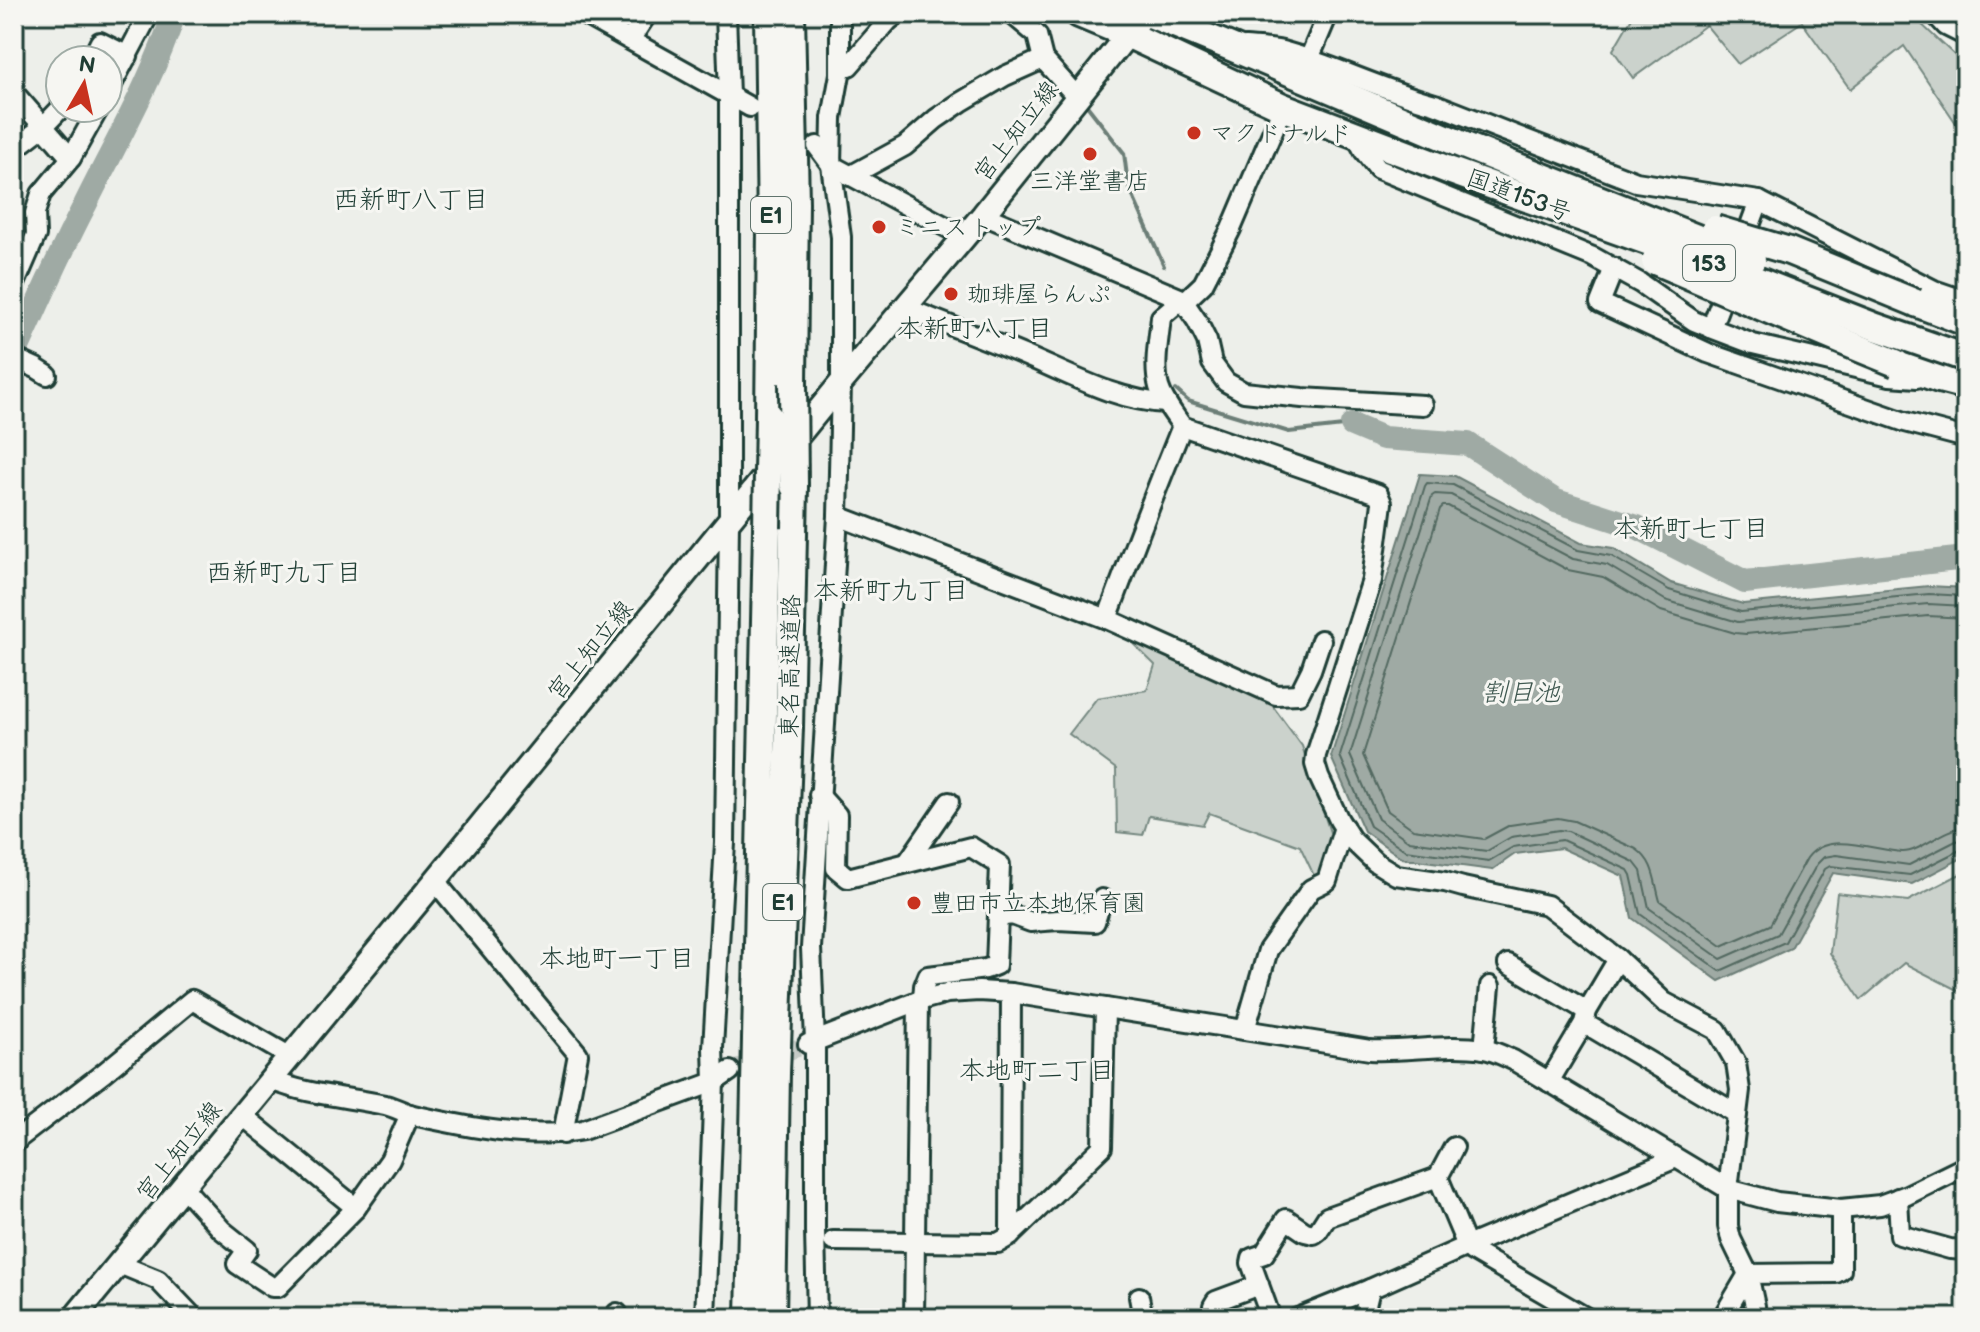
<svg xmlns="http://www.w3.org/2000/svg" width="1980" height="1332" viewBox="0 0 1980 1332" font-family="'Balsamiq Sans','Klee One',sans-serif">
  <rect width="100%" height="100%" fill="#edefea"/>
  <filter id="ink" filterUnits="userSpaceOnUse"><feTurbulence type="fractalNoise" baseFrequency=".0125" numOctaves="2"/><feDisplacementMap in="SourceGraphic" scale="16" xChannelSelector="R" yChannelSelector="G"/><feConvolveMatrix kernelMatrix="1 2 1 2 8 2 1 2 1" color-interpolation-filters="sRGB"/></filter>
  <g filter="url(#ink)">
    <!-- green -->
    <g fill="#cbd2cc" stroke="#758880" stroke-width="2">
      <polygon points="1634,14 1908,14 1917,20 1966,66 1966,138 1904,46 1850,89 1802,22 1738,64 1706,25 1633,78 1613,50"/>
      <polygon points="1122,633 1269,701 1302,746 1336,851 1317,882 1300,846 1209,813 1203,825 1149,816 1143,835 1117,832 1116,769 1069,734 1097,698 1147,690 1155,665"/>
      <polygon points="1966,871 1966,989 1961,992 1904,963 1861,1000 1830,953 1837,893 1908,901"/>
    </g>
    <!-- water -->
    <polygon fill="#9faaa4" stroke="#6c7e77" stroke-width="2" points="1420,474 1455,476 1581,543 1613,548 1671,583 1743,604 1929,586 1966,588 1966,856 1912,884 1833,873 1791,948 1719,981 1632,918 1623,876 1561,848 1515,854 1492,870 1402,858 1364,831 1331,757"/>
    <g fill="none" stroke-linecap="round" stroke-linejoin="round">
      <!-- shore -->
      <g stroke="#526961" stroke-width="2">
        <polyline points="1966,596 1929,594 1741,612 1669,590 1611,556 1578,550 1453,485 1427,483 1425,486 1340,756 1370,826 1405,850 1489,861 1513,847 1562,840 1628,870 1631,875 1640,914 1720,971 1785,942 1825,869 1830,866 1910,875 1960,850 1966,849"/>
        <polyline points="1966,606 1928,604 1738,622 1665,600 1607,565 1573,559 1451,495 1435,494 1432,496 1350,755 1378,819 1409,841 1487,851 1511,837 1559,830 1568,831 1634,862 1641,871 1649,908 1721,959 1778,934 1817,864 1824,857 1836,855 1909,865 1956,841 1966,839"/>
        <path d="M1966,618l-38,-2 -182,18 -11,-1 -74,-22 -58,-34 -35,-7 -120,-64h-5l-3,3 -77,246 25,56 25,18 71,10 26,-14 48,-7 16,3 62,28c19,13 18,32 24,52l62,45 48,-21 37,-67c21,-28 65,-8 95,-6 18,1 41,-24 64,-25"/>
      </g>
      <!-- stream -->
      <g stroke="#6c7e77" stroke-width="4">
        <polyline points="1085,103 1124,153 1128,185 1164,266"/>
        <polyline points="1176,390 1188,401 1289,432 1352,425"/>
      </g>
      <!-- river -->
      <g stroke="#9faaa4" stroke-width="24">
        <path d="M14,356c23,-50 45,-102 71,-151 31,-63 67,-124 89,-191"/>
        <polyline points="1352,425 1383,438 1468,444 1556,501 1637,527 1745,582 1966,558"/>
      </g>
      <!-- minor-tunnel -->
      <polyline stroke="#c4cbc6" stroke-width="18" stroke-dasharray="18 9" stroke-linecap="butt" points="730,1071 803,1046"/>
      <!-- minor casing -->
      <g stroke="#1f3d34" stroke-width="24">
        <g id="minor">
          <polyline points="583,14 750,107"/>
          <polyline points="1012,14 1037,35 1043,59 1077,97"/>
          <polyline points="1935,14 1946,26 1966,36"/>
          <polyline points="630,40 647,14"/>
          <path d="M1245,47c12,1 25,1 37,4 52,14 100,39 153,53l201,78 123,19 175,89 32,11"/>
          <polyline points="1309,59 1328,14"/>
          <polyline points="91,60 100,42 128,56"/>
          <polyline points="840,66 849,66 888,21 897,14"/>
          <polyline points="108,92 149,14"/>
          <polyline points="14,93 71,158"/>
          <polyline points="1355,134 1364,151 1378,169 1593,257 1640,283 1694,321 1711,328 1753,344 1890,376 1917,378"/>
          <polyline points="817,146 831,165 965,237"/>
          <polyline points="14,149 44,126 61,108"/>
          <polyline points="850,176 905,146 936,119 961,102 1005,76 1043,59"/>
          <polyline points="983,215 1182,299 1197,321 1207,341 1212,363 1226,382 1244,392 1302,398 1423,405"/>
          <polyline points="1742,247 1759,201"/>
          <polyline points="1614,268 1600,303 1708,353 1905,422 1966,438"/>
          <polyline points="14,286 36,235 35,213 41,194 71,158 99,108"/>
          <path d="M1182,299l-21,18c-2,22 -8,48 -2,70 4,14 15,27 23,39l196,68 4,9 -10,77 -56,175 -1,9 4,13 20,43 12,19 24,23 21,13 49,7 18,5 84,18 71,54 46,43 53,28 19,33 4,27 -12,99v37l3,13 17,35 7,32 1,12"/>
          <polyline points="1183,303 1203,284 1231,229 1283,107"/>
          <path d="M905,308c41,16 81,31 121,48 45,19 91,45 140,47"/>
          <polyline points="1711,328 1728,283"/>
          <polyline points="14,358 36,368 47,375"/>
          <polyline points="838,516 1107,619 1276,695 1299,694 1311,670 1321,640"/>
          <path d="M1107,619c24,-65 49,-129 75,-193"/>
          <polyline points="819,795 837,815 836,868 848,878 971,847 1000,865 996,965 986,969 928,976 924,986 923,1000"/>
          <polyline points="907,863 949,802"/>
          <polyline points="435,881 578,1054 563,1134"/>
          <polyline points="998,917 1012,915 1031,922 1058,920 1095,922 1102,899"/>
          <polyline points="1508,964 1587,1011"/>
          <polyline points="1584,1023 1737,1114"/>
          <polyline points="1245,1030 1268,950 1311,889 1327,881 1344,827"/>
          <path d="M808,1044l110,-43 29,-8 32,-2 32,2 359,57c37,2 77,-7 114,-1 10,2 20,7 29,11l215,129 49,13 64,7 39,-4 27,-10 59,-29"/>
          <polyline points="1484,1049 1490,986"/>
          <path d="M271,1080c36,15 76,17 114,25 10,2 19,8 28,10 54,12 116,25 170,15l131,-48 16,-11"/>
          <polyline points="1549,1082 1584,1023 1587,1011 1618,959"/>
          <polyline points="242,1115 356,1208"/>
          <polyline points="14,1144 19,1138 105,1072 192,1000 289,1056"/>
          <polyline points="1438,1177 1467,1246 1472,1251 1587,1318"/>
          <polyline points="184,1188 222,1230 247,1250 237,1264 272,1287 278,1287 356,1208 390,1160 410,1114"/>
          <polyline points="1898,1198 1900,1235 1950,1249 1966,1250"/>
          <polyline points="1010,1236 1011,993"/>
          <polyline points="833,1241 998,1243 1010,1236 1102,1147 1105,1008"/>
          <polyline points="119,1264 158,1280 194,1318"/>
          <polyline points="1139,1297 1143,1318"/>
          <polyline points="617,1318 617,1313"/>
          <polyline points="705,1318 714,1082 713,1048 725,843 729,521 729,95 726,14"/>
          <polyline points="817,1318 815,1231 815,1041 811,948 838,516 841,383 841,237 831,165 832,118 840,74 840,14"/>
          <polyline points="914,1318 918,1001"/>
          <polyline points="1218,1318 1213,1306 1216,1301 1259,1285"/>
          <polyline points="1271,1318 1251,1263 1252,1258 1264,1254 1286,1219 1305,1232 1314,1234 1318,1231 1327,1217 1438,1177 1454,1147"/>
          <polyline points="1298,1318 1370,1289 1467,1246 1674,1159"/>
          <polyline points="1363,1318 1370,1289"/>
          <polyline points="1722,1318 1748,1274 1836,1273 1841,1270 1841,1209"/>
        </g>
      </g>
      <!-- major casing -->
      <g stroke="#1f3d34" stroke-width="28">
        <polyline id="major" points="74,1318 427,891 841,383 983,215 1144,14"/>
      </g>
      <!-- highway casing -->
      <g stroke="#1f3d34" stroke-width="32">
        <g id="highway">
          <polyline points="768,14 771,229 769,417"/>
          <polyline points="791,14 795,203 793,383"/>
          <polyline points="1079,14 1127,34 1283,107 1451,171"/>
          <polyline points="1150,14 1226,45 1458,143"/>
          <polyline points="1916,303 1966,322"/>
          <polyline points="1896,363 1939,379 1966,386"/>
          <polyline points="750,1318 767,528"/>
          <polyline points="772,1318 776,1073 789,728 794,486"/>
        </g>
      </g>
      <!-- minor -->
      <use href="#minor" stroke="#f6f6f2" stroke-width="18"/>
      <!-- major -->
      <use href="#major" stroke="#f6f6f2" stroke-width="22"/>
      <!-- highway -->
      <use href="#highway" stroke="#f6f6f2" stroke-width="26"/>
      <!-- highway-bridge casing -->
      <g stroke="#1f3d34" stroke-width="32" stroke-linecap="butt">
        <g id="highway-bridge">
          <polyline points="1458,143 1752,260"/>
          <polyline points="1451,171 1756,280 1876,327 1966,358"/>
          <polyline points="1715,229 1789,251 1916,303"/>
          <path d="M1655,261c81,34 160,70 241,102"/>
          <polyline points="793,383 794,486"/>
          <polyline points="767,528 769,417"/>
        </g>
      </g>
      <!-- highway-bridge -->
      <use href="#highway-bridge" stroke="#f6f6f2" stroke-width="26"/>
    </g>
  </g>
  <!-- markers -->
  <g fill="#c8321e" stroke="#f6f6f2" stroke-width="3">
    <circle cx="1194" cy="133" r="8"/>
    <circle cx="1090" cy="154" r="8"/>
    <circle cx="879" cy="227" r="8"/>
    <circle cx="951" cy="294" r="8"/>
    <circle cx="914" cy="903" r="8"/>
  </g>
  <g text-anchor="middle" stroke-width="6" stroke-linejoin="round" paint-order="stroke">
    <!-- shield labels -->
    <g fill="#f6f6f2" stroke="#60746d" stroke-width="2">
      <rect x="751" y="197" width="40" height="36" rx="6"/>
      <rect x="1683" y="245" width="52" height="36" rx="6"/>
      <rect x="763" y="884" width="40" height="36" rx="6"/>
    </g>
    <g font-size="22" font-weight="bold" fill="#1f3d34">
      <text x="771" y="223">E1</text>
      <text x="1709" y="271">153</text>
      <text x="783" y="910">E1</text>
    </g>
    <!-- street labels -->
    <g font-size="24" fill="#1f3d34" stroke="#f6f6f2">
      <text transform="translate(1016 131) rotate(-52)" y="8">宮上知立線</text>
      <text transform="translate(1519 195) rotate(20)" y="8">国道153号</text>
      <text transform="translate(590 650) rotate(-51)" y="8">宮上知立線</text>
      <text transform="translate(790 666) rotate(-89)" y="8">東名高速道路</text>
      <text transform="translate(179 1151) rotate(-51)" y="8">宮上知立線</text>
    </g>
    <!-- poi labels -->
    <g font-size="24" fill="#1f3d34" stroke="#f6f6f2" text-anchor="start">
      <text x="1210" y="141">マクドナルド</text>
      <text x="1090" y="189" text-anchor="middle">三洋堂書店</text>
      <text x="895" y="235">ミニストップ</text>
      <text x="967" y="302">珈琲屋らんぷ</text>
      <text x="930" y="911">豊田市立本地保育園</text>
    </g>
    <!-- neighbourhood labels -->
    <g font-size="26" fill="#1f3d34" stroke="#f6f6f2">
      <text x="411" y="208">西新町八丁目</text>
      <text x="975" y="337">本新町八丁目</text>
      <text x="1691" y="537">本新町七丁目</text>
      <text x="284" y="581">西新町九丁目</text>
      <text x="891" y="599">本新町九丁目</text>
      <text x="617" y="967">本地町一丁目</text>
      <text x="1037" y="1079">本地町二丁目</text>
    </g>
    <!-- water labels -->
    <g font-size="26" font-style="italic" fill="#3f5850" stroke="#f6f6f2">
      <text x="1521" y="701">割目池</text>
    </g>
  </g>
  <!-- margin -->
  <rect width="1980" height="1332" fill="none" stroke="#f6f6f2" stroke-width="48"/>
  <rect x="24" y="24" width="1932" height="1284" fill="none" stroke="#1f3d34" stroke-width="3" filter="url(#ink)"/>
  <!-- north arrow -->
  <g transform="translate(84 84) rotate(9)"><circle r="38" fill="#f6f6f2" stroke="#a0aca6" stroke-width="2"/>
  <path d="M0-6L14 30L0 20L-14 30Z" fill="#c8321e"/>
  <text y="-12" font-size="22" font-weight="bold" text-anchor="middle" fill="#1f3d34">N</text>
  </g>
</svg>
